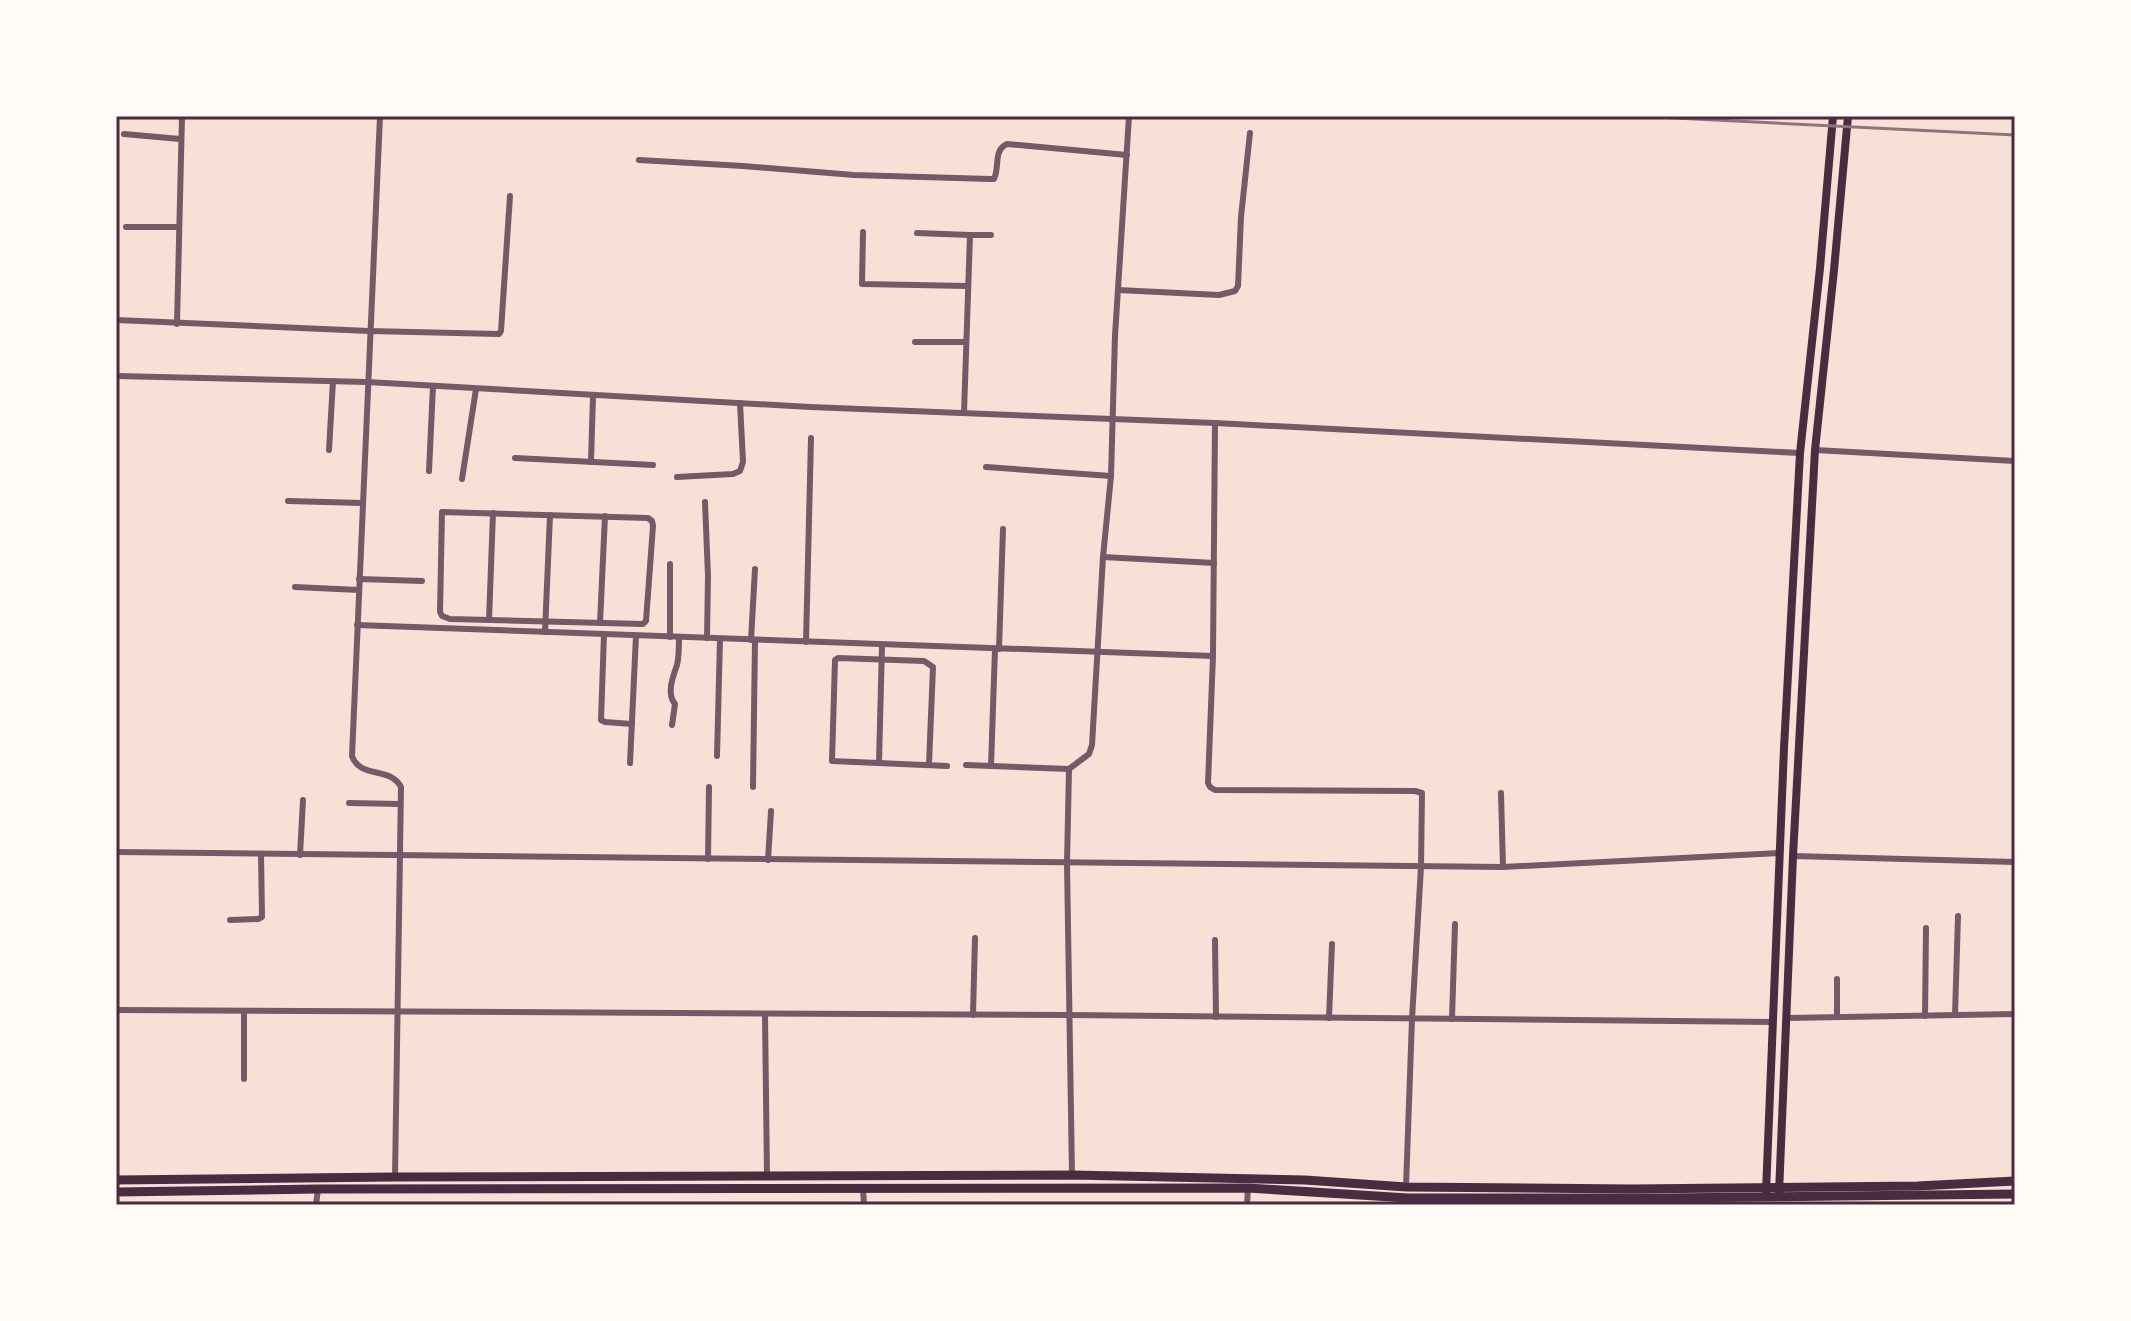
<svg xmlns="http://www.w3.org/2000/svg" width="2131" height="1321" viewBox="0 0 2131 1321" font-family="Helvetica,sans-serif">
  <rect width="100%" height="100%" fill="#f7e1d7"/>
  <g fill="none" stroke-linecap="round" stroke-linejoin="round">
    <!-- minor -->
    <g stroke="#755966" stroke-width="6">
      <path d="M380,116l-28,640c8,23 38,10 49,31l-6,390"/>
      <polyline points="124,134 180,139"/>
      <path d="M639,160l104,6 111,9 136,4h4c6,-12 -1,-29 13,-35l120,11"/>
      <polyline points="126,227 179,227"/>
      <polyline points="863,232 862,284 968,286"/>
      <polyline points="917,233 970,235"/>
      <polyline points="1118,290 1219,295 1235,291 1238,286 1241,217 1250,133"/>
      <polyline points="116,320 369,331 499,334 501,331 510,196"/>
      <polyline points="177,324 182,116"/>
      <polyline points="915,342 965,342"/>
      <polyline points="116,376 367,382 810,407 1215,423 1800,453"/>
      <polyline points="964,413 970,235 991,235"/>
      <polyline points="1215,423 1213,656 1208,783 1210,787 1215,790 1415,791 1422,793 1421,867 1412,1019 1406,1187"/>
      <polyline points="329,450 333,381"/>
      <polyline points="1815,450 2015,461"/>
      <polyline points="515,458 653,465"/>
      <polyline points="591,462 593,396"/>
      <polyline points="986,467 1111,476"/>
      <polyline points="429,471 433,386"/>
      <polyline points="677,477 733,474 740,471 743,462 740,403"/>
      <polyline points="462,479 476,389"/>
      <polyline points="288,501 362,503"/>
      <polyline points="705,502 708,576 707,638"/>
      <polygon points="442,512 648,518 652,521 653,526 646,621 643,624 450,619 442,616 440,612"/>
      <polyline points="1103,557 1214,563"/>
      <polyline points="359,579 422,581"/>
      <polyline points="295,587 359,590"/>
      <polyline points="489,620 493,513"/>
      <polyline points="600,623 605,516"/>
      <polyline points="357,625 1213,656"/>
      <polyline points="545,632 550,515"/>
      <polyline points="604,634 601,720 605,722 632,724"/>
      <polyline points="670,637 670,564"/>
      <polyline points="751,640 755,569"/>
      <polyline points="806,642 811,438"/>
      <polyline points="999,649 1003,529"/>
      <path d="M672,725l3,-21c-9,-11 -2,-27 2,-39 2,-8 2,-19 2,-28"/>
      <polyline points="717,756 720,639"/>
      <polyline points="630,763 636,636"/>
      <polyline points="879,763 882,645"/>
      <polyline points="929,764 933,667 924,661 838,658 835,660 832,761 947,766"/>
      <polyline points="966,765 1069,769"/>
      <polyline points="991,766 995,649"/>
      <polyline points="753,787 755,640"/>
      <polyline points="1501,793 1503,867"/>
      <polyline points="349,803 400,804"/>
      <polyline points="116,852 1503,867 1780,853"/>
      <polyline points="300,855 303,800"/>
      <polyline points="1793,856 2015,862"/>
      <polyline points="708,859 709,787"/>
      <polyline points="768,860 771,811"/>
      <polyline points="230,920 258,919 262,917 261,854"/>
      <polyline points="1215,940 1216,1017"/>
      <polyline points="116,1010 1068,1015 1773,1022"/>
      <polyline points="244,1011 244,1079"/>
      <polyline points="765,1014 767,1176"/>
      <polyline points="973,1015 975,938"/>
      <polyline points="1955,1015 1958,916"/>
      <polyline points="1925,1016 1926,928"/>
      <polyline points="1837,1017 1837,979"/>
      <polyline points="1329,1018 1332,944"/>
      <polyline points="1787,1018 2015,1014"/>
      <polyline points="1452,1019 1455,924"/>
      <polyline points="1072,1175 1067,863 1069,769 1089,754 1092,745 1103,557 1111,476 1115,336 1129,116"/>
      <polyline points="863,1188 864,1205"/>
      <polyline points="316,1205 318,1189"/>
      <polyline points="1247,1205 1248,1188"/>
    </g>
    <!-- secondary -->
    <g stroke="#4a2c40" stroke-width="8">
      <polyline points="1766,1192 1784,748 1800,453 1820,268 1833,116"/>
      <polyline points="1779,1193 1793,856 1815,450 1834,270 1848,116"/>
    </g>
    <!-- trunk -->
    <g stroke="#4a2c40" stroke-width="9">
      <polyline points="116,1180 395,1177 1072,1175 1305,1180 1406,1187 1632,1189 1918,1186 2015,1181"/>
      <polyline points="116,1192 318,1189 1248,1188 1408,1198 1666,1198 2015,1194"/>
    </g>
    <!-- rail -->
    <polyline stroke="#8f747c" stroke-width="3" points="1634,116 2015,135"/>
  </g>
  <!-- border -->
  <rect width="2131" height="1321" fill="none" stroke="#fffaf5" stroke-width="236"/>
  <rect x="118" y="118" width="1895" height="1085" fill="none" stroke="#4a2c40" stroke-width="3"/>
</svg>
